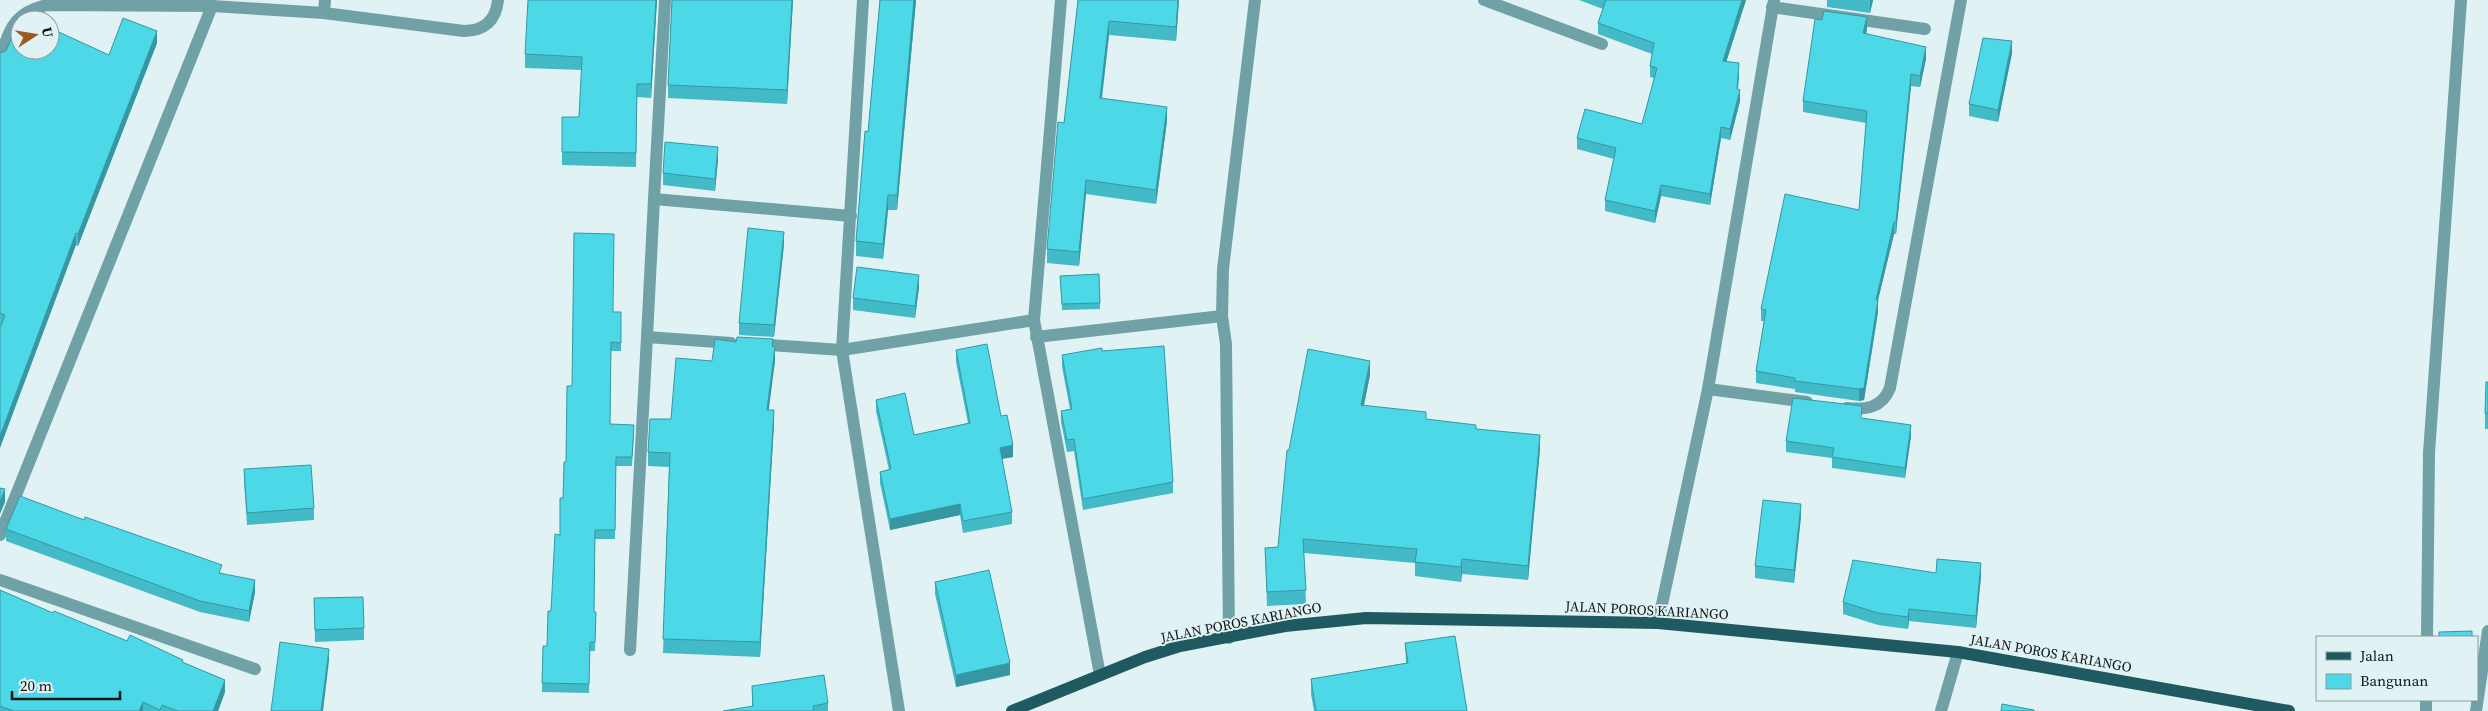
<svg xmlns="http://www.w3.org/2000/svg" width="2488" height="711" viewBox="0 0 2488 711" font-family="'Source Serif 4',serif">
  <rect width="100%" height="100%" fill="#e0f2f4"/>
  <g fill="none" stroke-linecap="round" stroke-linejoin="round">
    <!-- minor -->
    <g stroke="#6fa1a7" stroke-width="12">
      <path d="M325,0l-1,13 140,18c20,0 32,-10 34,-31"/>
      <polyline points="665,0 654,199 851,216"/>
      <polyline points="863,0 842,350 899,711"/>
      <polyline points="1484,0 1602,44"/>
      <polyline points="1772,7 1925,29"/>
      <path d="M0,57c11,-29 13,-44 47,-52l165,1 112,7"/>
      <polyline points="654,199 647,337 731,343"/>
      <polyline points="1034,320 1100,675"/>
      <polyline points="1036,337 1222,316"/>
      <polyline points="756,344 842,350 1034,320 1061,0"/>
      <polyline points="1708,389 1807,402"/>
      <path d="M1847,408c19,2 35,0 43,-20l71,-388"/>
      <polyline points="0,535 212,6"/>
      <polyline points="0,580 255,669"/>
      <polyline points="1658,623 1708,389 1774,0"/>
      <polyline points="2427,637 2429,453 2461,0"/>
      <polyline points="1229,638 1226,344 1222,316 1223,269 1255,0"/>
      <polyline points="630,650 647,337"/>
      <polyline points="1941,711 1958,652"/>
      <polyline points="2426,711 2426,700"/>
      <polyline points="2476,711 2488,631"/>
    </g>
    <!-- major -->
    <polyline stroke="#1f5a61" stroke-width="12" points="1012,711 1145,657 1180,646 1285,626 1366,618 1658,623 1958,652 2289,711"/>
  </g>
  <!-- wall -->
  <g fill="#42bac7">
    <polygon points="657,0 651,98 637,97 636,167 562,165 562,117 579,117 582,70 525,68 525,54"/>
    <polygon points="672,0 793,0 787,104 668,98 668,85"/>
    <polygon points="880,0 916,0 897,210 888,210 883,259 856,256 856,241 868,132"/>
    <polygon points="1078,0 1179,0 1176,41 1109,35 1102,98 1167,121 1156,204 1086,194 1079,266 1047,263 1047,249 1064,123"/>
    <polygon points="1579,0 1746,0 1726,62 1739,74 1738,89 1740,101 1730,140 1721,138 1710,205 1661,196 1655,223 1605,211 1605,200 1614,159 1577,149 1577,138 1642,124 1654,78 1650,77 1650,66 1652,54 1598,34 1598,23 1603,9"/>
    <polygon points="1827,0 1873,0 1870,13 1827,7"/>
    <polygon points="1867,29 1866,34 1926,59 1920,87 1911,86 1896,234 1894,234 1878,300 1878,312 1864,400 1859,401 1795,392 1795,389 1756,383 1756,371 1764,321 1761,321 1761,309 1859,210 1866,123 1803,112 1803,101"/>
    <polygon points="157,43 78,246 76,245 1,326 0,326 0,53 20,50 109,55"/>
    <polygon points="2012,53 1998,122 1969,116 1969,104"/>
    <polygon points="718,159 715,191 663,185 663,173"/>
    <polygon points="784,244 774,337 739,335 739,323"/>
    <polygon points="1099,274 1100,309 1062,310 1060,276"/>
    <polygon points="919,287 915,318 853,310 853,298"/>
    <polygon points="613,312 621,312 621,351 611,351 610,424 634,433 632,466 616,466 615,539 595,539 594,612 596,612 595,651 590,651 589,693 542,692 543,646 547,646 551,611 560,535 572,386"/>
    <polygon points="773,347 775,361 768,410 774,424 760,657 663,653 669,467 648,466 648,452 712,361"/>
    <polygon points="956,350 1001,416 1013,457 1002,459 1012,512 1012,524 963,533 960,515 890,530 880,483 880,472 889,470 876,411 876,400 914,435 968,423 956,362"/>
    <polygon points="1102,351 1173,482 1173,493 1083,510 1074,451 1067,452 1061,422 1061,411 1070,409 1062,367 1062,355"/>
    <polygon points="1370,375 1364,405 1426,419 1476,429 1540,449 1528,580 1462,574 1461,582 1415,576 1415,563 1304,553 1306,604 1267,606 1265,548 1278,547 1289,450"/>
    <polygon points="2488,382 2488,429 2485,429 2485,413"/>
    <polygon points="1862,418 1911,436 1905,478 1832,468 1832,458 1786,452 1786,441"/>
    <polygon points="244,469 314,508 314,520 247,525 244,481"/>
    <polygon points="1801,516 1794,583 1755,578 1755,566"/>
    <polygon points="6,529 222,573 255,592 249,622 200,612 6,541"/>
    <polygon points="1936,573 1981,576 1976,628 1909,621 1908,629 1878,625 1843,614 1843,602"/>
    <polygon points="935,582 1010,675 956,687 935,594"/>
    <polygon points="0,590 53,613 183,662 225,692 218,711 0,711"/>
    <polygon points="314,598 364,628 364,640 315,642"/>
    <polygon points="1405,643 1467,711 1314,711 1311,694 1311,679 1406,663"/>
    <polygon points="752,686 828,703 828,711 723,711 752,707"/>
  </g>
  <!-- shaded-wall -->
  <g fill="#3697a2">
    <polygon points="656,0 657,0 651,98 651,84"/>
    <polygon points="792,0 793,0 787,104 787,90"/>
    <polygon points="914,0 916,0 897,210 897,195"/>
    <polygon points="1178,0 1179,0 1176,41 1176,27"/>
    <polygon points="1742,0 1746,0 1723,72 1723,61"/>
    <polygon points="1870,0 1873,0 1870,13"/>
    <polygon points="1867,17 1867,29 1863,45 1863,33"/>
    <polygon points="1109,21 1109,35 1100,112 1100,98"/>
    <polygon points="157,31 157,43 78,246 78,234"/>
    <polygon points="2012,41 2012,53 1998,122 1998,110"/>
    <polygon points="1926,47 1926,59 1920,87 1920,76"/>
    <polygon points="1739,63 1739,74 1737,100 1737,89"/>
    <polygon points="1911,74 1911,86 1896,234 1896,222"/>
    <polygon points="1740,90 1740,101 1730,140 1730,129"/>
    <polygon points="1167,107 1167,121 1156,204 1156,190"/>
    <polygon points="1721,127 1721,138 1710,205 1710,194"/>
    <polygon points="718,147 718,159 715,191 715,179"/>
    <polygon points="1086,180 1086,194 1079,266 1079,252"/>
    <polygon points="1661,185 1661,196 1655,223 1655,211"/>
    <polygon points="888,195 888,210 883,259 883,244"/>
    <polygon points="1894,222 1894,234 1878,300 1878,312 1864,400 1859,401 1859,389 1876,300"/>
    <polygon points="784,232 784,244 774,337 774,325"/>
    <polygon points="76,233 76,245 0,448 0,436"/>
    <polygon points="919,275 919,287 915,318 915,306"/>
    <polygon points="775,347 775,361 767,424 767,410"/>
    <polygon points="1370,361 1370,375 1361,419 1361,405"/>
    <polygon points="774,410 774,424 760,657 760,642"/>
    <polygon points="1911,425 1911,436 1905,478 1905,468"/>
    <polygon points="1540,435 1540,449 1528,580 1528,566"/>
    <polygon points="1013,445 1013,457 1000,459 1000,448"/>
    <polygon points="5,489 5,502 0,514 0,502"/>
    <polygon points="960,504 960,515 890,530 890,519"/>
    <polygon points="1801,504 1801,516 1794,583 1794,570"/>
    <polygon points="1462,559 1462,574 1461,582 1461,567"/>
    <polygon points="1981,563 1981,576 1976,628 1976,616"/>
    <polygon points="255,580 255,592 249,622 249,611"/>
    <polygon points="1909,609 1909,621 1908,629 1908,617"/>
    <polygon points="329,649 329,661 323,711 321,711"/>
    <polygon points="1010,663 1010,675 956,687 956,675"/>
    <polygon points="225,680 225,692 218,711 213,711"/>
    <polygon points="143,702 143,711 139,711"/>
  </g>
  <!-- building -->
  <g fill="#4dd8e7" stroke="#3697a2">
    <polygon points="528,0 656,0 651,84 637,84 636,153 562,152 562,117 579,117 582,57 525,54"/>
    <polygon points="672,0 792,0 787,90 668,85"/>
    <polygon points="880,0 914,0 897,195 888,195 883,244 856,241 865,131 868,132"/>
    <polygon points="1078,0 1178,0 1176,27 1109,21 1100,98 1167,107 1156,190 1086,180 1079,252 1047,249 1058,122 1064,123"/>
    <polygon points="1606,0 1742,0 1723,61 1739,63 1737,89 1740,90 1730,129 1721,127 1710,194 1661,185 1655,211 1605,200 1616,148 1577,138 1585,109 1642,124 1657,68 1650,66 1654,43 1598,23"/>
    <polygon points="1824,11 1867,17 1863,33 1926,47 1920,76 1911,74 1896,222 1894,222 1876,300 1878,300 1864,388 1859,389 1795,381 1795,378 1756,371 1766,310 1761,309 1785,194 1859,210 1867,111 1803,101 1815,19 1822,20"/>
    <polygon points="123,18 157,31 78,234 76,233 0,436 0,329 5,315 0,313 0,53 6,51 11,39 20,42 20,50 50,50 50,28 109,55"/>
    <polygon points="1983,38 2012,41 1998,110 1969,104"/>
    <polygon points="665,142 718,147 715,179 663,173"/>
    <polygon points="748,228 784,232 774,325 739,323"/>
    <polygon points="574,233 614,234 613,312 621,312 621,343 611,342 610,424 634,425 632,457 616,457 615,530 595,530 594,612 596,612 595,642 590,642 589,684 542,683 543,646 547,646 548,611 551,611 555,534 560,535 560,498 563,498 564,462 566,462 567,386 572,386"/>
    <polygon points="857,267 919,275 915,306 853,298"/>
    <polygon points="1099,274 1100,303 1062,304 1060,276"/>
    <polygon points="737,337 773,339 772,346 775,347 767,410 774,410 760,642 663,639 670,453 648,452 650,419 671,419 676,358 712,361 715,339 736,342"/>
    <polygon points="987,344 1001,416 1007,415 1013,445 1000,448 1012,512 963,521 960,504 890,519 880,472 891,469 876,400 905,393 914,435 970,423 956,350"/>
    <polygon points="1164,346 1173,482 1083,499 1074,439 1067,440 1061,411 1072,409 1062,355 1102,348 1102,351"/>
    <polygon points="1308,349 1370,361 1361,405 1426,412 1426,419 1476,425 1476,429 1540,435 1528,566 1462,559 1461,567 1415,562 1417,549 1303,539 1306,590 1267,592 1265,548 1278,547 1287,450 1289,450"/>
    <polygon points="2486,382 2488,382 2488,413 2485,413"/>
    <polygon points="1793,398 1862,406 1861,418 1911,425 1905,468 1832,457 1834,448 1786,441"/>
    <polygon points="311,465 314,508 247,513 244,469"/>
    <polygon points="0,488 5,489 0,502"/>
    <polygon points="20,496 84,520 85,517 222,565 219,573 255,580 249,611 200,601 6,529"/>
    <polygon points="1763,500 1801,504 1794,570 1755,566"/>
    <polygon points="1937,559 1981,563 1976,616 1909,609 1908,617 1878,613 1843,602 1853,560 1936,573"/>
    <polygon points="989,570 1010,663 956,675 935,582"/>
    <polygon points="0,590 53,613 54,611 127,641 130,635 183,660 182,662 225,680 213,711 178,711 162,705 160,710 143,702 139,711 14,711 0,706"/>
    <polygon points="363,597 364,628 315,630 314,598"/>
    <polygon points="2472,631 2472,636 2477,637 2477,639 2477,637 2439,637 2439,632"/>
    <polygon points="1455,636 1467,711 1316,711 1311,679 1408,663 1405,643"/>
    <polygon points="280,642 329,649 321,711 271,711"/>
    <polygon points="824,675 828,703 813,706 814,711 723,711 753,706 752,686"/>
    <polygon points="2002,704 2034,710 2034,711 2001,711"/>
  </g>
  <g text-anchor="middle" stroke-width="4" stroke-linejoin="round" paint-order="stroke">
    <!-- street labels -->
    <g font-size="14" fill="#101617" stroke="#e0f2f4">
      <text transform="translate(1647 610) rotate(3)" y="5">JALAN POROS KARIANGO</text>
      <text transform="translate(1241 622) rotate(-11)" y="5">JALAN POROS KARIANGO</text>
      <text transform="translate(2051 653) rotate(10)" y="5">JALAN POROS KARIANGO</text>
    </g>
  </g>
  <!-- legend -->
  <rect x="2316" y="636" width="162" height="65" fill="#e0f2f4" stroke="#8d9a9c"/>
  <rect x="2326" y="652" width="25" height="8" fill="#1f5a61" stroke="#8d9a9c"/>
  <text x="2360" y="661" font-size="15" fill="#101617">Jalan</text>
  <rect x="2326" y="674" width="25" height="15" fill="#4dd8e7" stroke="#8d9a9c"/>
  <text x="2360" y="686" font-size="15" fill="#101617">Bangunan</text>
  <!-- north arrow -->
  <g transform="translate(35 35) rotate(78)"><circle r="24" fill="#e0f2f4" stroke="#8d9a9c"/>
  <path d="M0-4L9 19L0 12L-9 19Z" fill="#9c5a27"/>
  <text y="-8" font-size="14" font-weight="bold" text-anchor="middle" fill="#101617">U</text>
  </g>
  <!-- scale -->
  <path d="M12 691v8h108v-8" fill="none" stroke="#101617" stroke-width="2.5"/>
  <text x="20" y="691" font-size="15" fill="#101617" stroke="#e0f2f4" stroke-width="4" paint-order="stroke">20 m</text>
</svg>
